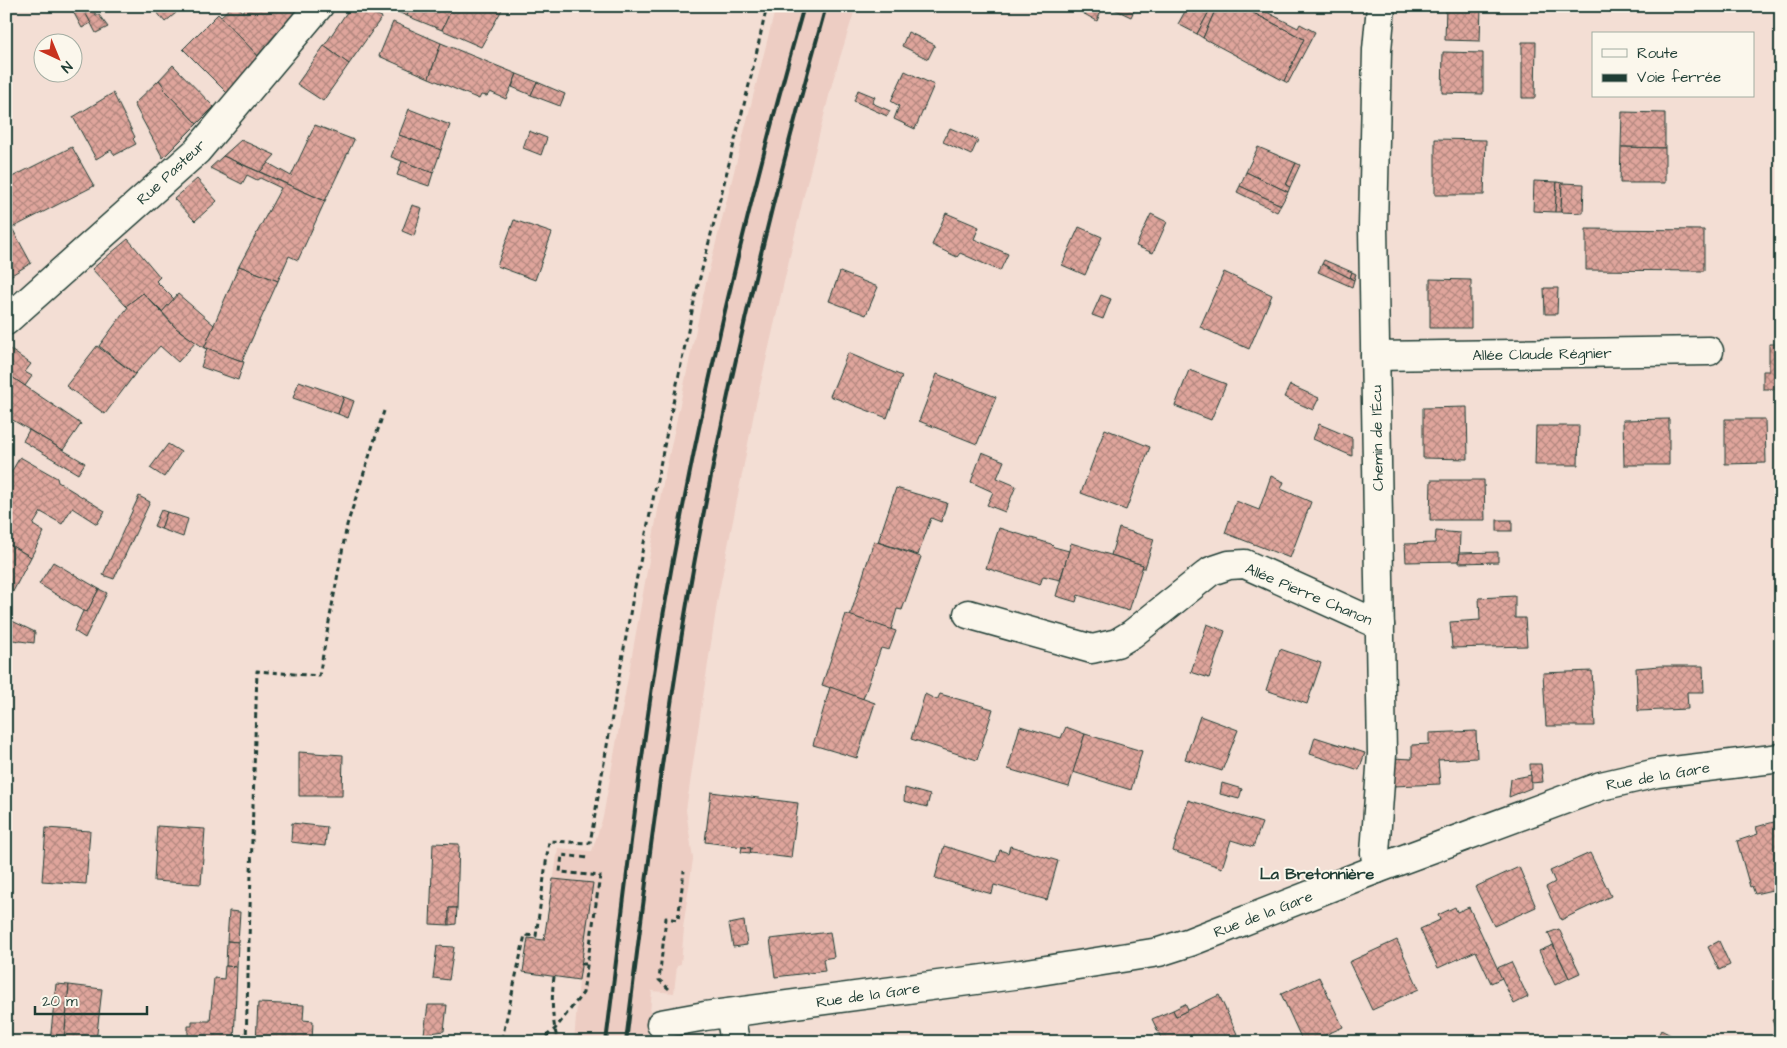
<svg xmlns="http://www.w3.org/2000/svg" width="1787" height="1048" viewBox="0 0 1787 1048" font-family="'Architects Daughter',sans-serif">
  <defs>
    <pattern id="building-cross-hatch" width="8" height="8" patternUnits="userSpaceOnUse" patternTransform="scale(1.25)"><rect width="8" height="8" fill="#dfa59c"/><path d="M0 0l8 8M0 8l8-8" fill="none" stroke="#b48880"/></pattern>
  </defs>
  <rect width="100%" height="100%" fill="#f3ded4"/>
  <filter id="ink" filterUnits="userSpaceOnUse"><feTurbulence type="fractalNoise" baseFrequency=".02" numOctaves="2"/><feDisplacementMap in="SourceGraphic" scale="10" xChannelSelector="R" yChannelSelector="G"/><feConvolveMatrix kernelMatrix="1 2 1 2 8 2 1 2 1" color-interpolation-filters="sRGB"/></filter>
  <g filter="url(#ink)">
    <!-- built -->
    <polygon fill="#edcdc3" points="776,6 856,6 833,80 804,195 755,408 718,597 686,810 693,859 683,928 684,928 681,964 677,965 674,993 652,991 647,1042 574,1042 579,980 523,972 528,938 545,940 558,848 592,851 603,817 661,493 707,278"/>
    <!-- building -->
    <g fill="url(#building-cross-hatch)" stroke="#1f3d34">
      <polygon points="70,6 82,6 91,23 82,28"/>
      <polygon points="91,6 96,15 99,15 108,27 96,33 84,10"/>
      <polygon points="152,6 170,6 176,13 165,22"/>
      <polygon points="232,6 238,6 243,12 247,6 299,6 261,59 220,17"/>
      <polygon points="351,6 355,6 382,17 349,64 324,46"/>
      <polygon points="384,6 411,6 407,16"/>
      <polygon points="411,6 453,6 442,30 407,16"/>
      <polygon points="453,6 504,6 481,47 442,30"/>
      <polygon points="1070,6 1103,6 1097,21"/>
      <polygon points="1115,6 1136,6 1131,17 1114,9"/>
      <polygon points="1188,6 1212,6 1197,34 1178,24"/>
      <polygon points="1212,6 1217,6 1203,38 1197,34"/>
      <polygon points="1217,6 1240,6 1304,39 1284,81 1203,38"/>
      <polygon points="1240,6 1255,6 1298,28 1300,24 1315,32 1288,83 1284,81 1304,39"/>
      <polygon points="1446,6 1481,6 1480,41 1445,40"/>
      <polygon points="218,14 261,59 227,93 183,49"/>
      <polygon points="393,22 441,43 429,78 379,56"/>
      <polygon points="908,32 935,45 928,59 902,46"/>
      <polygon points="1522,42 1536,42 1535,98 1522,98"/>
      <polygon points="441,43 517,74 506,99 490,92 487,96 481,95 479,99 429,78"/>
      <polygon points="324,46 349,64 323,101 297,84"/>
      <polygon points="1443,52 1483,53 1483,94 1442,93"/>
      <polygon points="173,65 214,107 197,124 163,89 165,88 159,80"/>
      <polygon points="905,71 934,85 915,129 894,119 899,106 891,101"/>
      <polygon points="517,74 537,82 531,95 512,87"/>
      <polygon points="159,80 165,88 163,89 197,124 163,158 134,104"/>
      <polygon points="537,82 565,94 560,106 531,95"/>
      <polygon points="858,90 875,97 872,103 890,111 887,116 854,101"/>
      <polygon points="113,93 135,137 133,139 136,144 115,155 111,150 96,159 73,117"/>
      <polygon points="409,109 450,125 441,150 399,135"/>
      <polygon points="1622,112 1665,113 1665,148 1621,147"/>
      <polygon points="315,125 354,140 325,201 260,172 268,163 291,176"/>
      <polygon points="950,128 978,140 971,155 943,142"/>
      <polygon points="529,131 547,138 541,155 523,148"/>
      <polygon points="399,135 441,150 433,173 391,157"/>
      <polygon points="1435,139 1486,140 1484,195 1435,195"/>
      <polygon points="241,140 275,155 260,172 223,156"/>
      <polygon points="72,147 94,186 12,228 31,263 10,276 6,270 6,180"/>
      <polygon points="1258,147 1296,163 1286,185 1290,187 1288,192 1246,172"/>
      <polygon points="1621,147 1665,148 1665,183 1620,183"/>
      <polygon points="223,156 325,201 298,260 289,256 278,281 239,266 281,188 260,178 257,180 247,175 242,184 210,168"/>
      <polygon points="402,161 433,173 429,186 397,175"/>
      <polygon points="1296,163 1300,165 1290,187 1286,185"/>
      <polygon points="1246,172 1288,192 1281,205 1240,186"/>
      <polygon points="197,179 217,201 195,221 174,199"/>
      <polygon points="1534,181 1557,182 1555,212 1533,211"/>
      <polygon points="1557,182 1562,183 1561,212 1555,212"/>
      <polygon points="1562,183 1584,184 1583,213 1561,212"/>
      <polygon points="1240,186 1281,205 1277,212 1237,192"/>
      <polygon points="412,205 422,208 414,236 402,231"/>
      <polygon points="946,213 979,227 974,239 1008,254 1000,271 960,253 957,257 932,245"/>
      <polygon points="1151,214 1167,222 1153,253 1136,246"/>
      <polygon points="514,220 552,233 535,280 497,266"/>
      <polygon points="1079,227 1102,237 1085,275 1062,265"/>
      <polygon points="1586,229 1704,230 1704,271 1586,270"/>
      <polygon points="128,239 160,277 156,281 174,299 162,312 143,293 126,306 92,269"/>
      <polygon points="1324,260 1352,272 1350,278 1322,264"/>
      <polygon points="1322,264 1354,280 1352,287 1318,272"/>
      <polygon points="239,266 278,281 242,361 204,348"/>
      <polygon points="840,272 878,287 866,315 829,301"/>
      <polygon points="1224,272 1272,295 1249,349 1200,327"/>
      <polygon points="1352,272 1356,274 1354,280 1350,278"/>
      <polygon points="1430,279 1471,280 1471,328 1430,328"/>
      <polygon points="1775,282 1781,282 1781,329 1776,329"/>
      <polygon points="1544,288 1558,288 1557,314 1545,314"/>
      <polygon points="143,293 176,328 196,342 178,362 160,346 135,374 99,346 128,307 126,306"/>
      <polygon points="178,294 214,325 204,348 176,328 162,312"/>
      <polygon points="1101,295 1111,299 1103,319 1092,315"/>
      <polygon points="1769,344 1781,344 1781,389 1763,389 1763,371 1769,371"/>
      <polygon points="97,346 135,374 105,414 66,386"/>
      <polygon points="8,348 31,364 25,372 32,376 25,386 6,373 6,350"/>
      <polygon points="207,348 244,362 238,380 201,367"/>
      <polygon points="848,353 902,376 887,418 830,396"/>
      <polygon points="1189,370 1226,384 1211,420 1175,406"/>
      <polygon points="6,373 81,424 63,450 6,416"/>
      <polygon points="937,374 996,397 977,444 919,421"/>
      <polygon points="299,381 344,397 338,414 293,398"/>
      <polygon points="1290,385 1319,398 1313,410 1284,397"/>
      <polygon points="344,397 354,401 348,418 338,414"/>
      <polygon points="1467,407 1468,459 1423,458 1423,408"/>
      <polygon points="1669,419 1669,465 1624,465 1623,420"/>
      <polygon points="1725,419 1765,419 1766,463 1725,464"/>
      <polygon points="1319,424 1352,438 1352,456 1313,439"/>
      <polygon points="1536,426 1579,426 1578,465 1535,465"/>
      <polygon points="1105,429 1150,447 1126,510 1081,493"/>
      <polygon points="29,430 85,463 78,474 23,441"/>
      <polygon points="168,444 181,452 164,477 150,468"/>
      <polygon points="982,452 1004,461 997,478 1016,486 1005,512 987,505 993,492 971,482"/>
      <polygon points="20,457 57,478 58,482 105,511 97,524 72,508 62,524 41,512 33,525 44,532 31,557 10,545 6,550 6,481"/>
      <polygon points="1271,476 1284,482 1281,489 1311,502 1290,558 1225,533 1236,501 1259,510"/>
      <polygon points="1431,480 1484,480 1485,520 1430,520"/>
      <polygon points="896,488 947,503 941,522 931,518 918,555 878,542"/>
      <polygon points="139,496 150,502 114,579 103,575"/>
      <polygon points="161,510 167,512 161,529 154,526"/>
      <polygon points="167,512 188,519 183,537 161,529"/>
      <rect x="1497" y="520" width="15" height="11"/>
      <polygon points="999,528 1051,544 1054,547 1069,551 1060,580 1043,576 1040,585 986,568"/>
      <polygon points="1119,528 1154,539 1145,568 1142,568 1143,565 1111,555"/>
      <polygon points="1436,531 1460,533 1459,561 1406,562 1405,544 1435,543"/>
      <polygon points="874,541 921,557 902,610 897,609 891,630 850,616"/>
      <polygon points="1071,543 1143,565 1129,611 1078,595 1076,602 1056,596"/>
      <polygon points="10,545 31,557 6,605 6,550"/>
      <polygon points="1498,552 1498,562 1459,563 1460,553"/>
      <polygon points="53,562 99,589 87,612 83,611 39,584"/>
      <polygon points="99,589 107,593 85,638 74,631 83,611 87,612"/>
      <polygon points="1515,596 1515,618 1525,618 1527,646 1452,648 1450,622 1480,620 1479,598"/>
      <polygon points="846,614 896,631 889,650 881,648 863,699 822,685"/>
      <polygon points="6,618 35,632 34,643 6,639"/>
      <polygon points="1207,624 1225,631 1209,678 1191,672"/>
      <polygon points="1280,649 1321,663 1307,704 1266,690"/>
      <polygon points="1660,666 1703,666 1704,692 1687,692 1688,709 1638,711 1636,668"/>
      <polygon points="1592,671 1595,726 1546,726 1543,673"/>
      <polygon points="830,687 875,703 857,758 813,745"/>
      <polygon points="925,694 937,700 940,694 993,709 977,760 911,739"/>
      <polygon points="1200,716 1238,730 1222,771 1185,759"/>
      <polygon points="1020,726 1061,738 1066,727 1085,734 1069,787 1008,769"/>
      <polygon points="1476,731 1477,758 1438,760 1440,784 1394,786 1393,758 1412,759 1412,745 1429,744 1429,733"/>
      <polygon points="1085,734 1142,751 1131,790 1073,772"/>
      <polygon points="1315,737 1365,753 1359,770 1310,754"/>
      <polygon points="299,752 343,755 342,796 299,796"/>
      <polygon points="1530,764 1541,764 1543,782 1531,783"/>
      <polygon points="1531,775 1531,788 1509,797 1511,779"/>
      <polygon points="1222,783 1242,789 1239,799 1220,794"/>
      <polygon points="905,788 930,795 927,807 904,801"/>
      <polygon points="711,792 798,803 791,858 750,853 751,848 705,842"/>
      <polygon points="1188,800 1262,823 1253,847 1231,840 1222,868 1173,851"/>
      <polygon points="1781,820 1781,888 1755,894 1752,886 1750,887 1737,841 1758,834 1756,827"/>
      <polygon points="292,823 327,827 325,846 291,842"/>
      <polygon points="157,826 205,829 201,884 154,881"/>
      <polygon points="46,828 90,831 86,884 42,881"/>
      <polygon points="433,843 459,844 457,908 449,908 449,925 430,924"/>
      <polygon points="944,846 996,862 1000,850 1008,853 1010,846 1058,861 1047,900 994,885 992,894 935,878"/>
      <polygon points="742,847 751,848 750,853 741,852"/>
      <polygon points="1590,853 1611,896 1561,920 1546,887 1555,882 1550,871"/>
      <polygon points="1519,867 1536,907 1494,926 1475,887"/>
      <polygon points="553,879 593,883 579,980 523,972 528,938 544,940"/>
      <polygon points="1455,907 1457,912 1469,907 1502,978 1491,983 1476,951 1438,968 1420,929 1440,920 1438,915"/>
      <polygon points="449,908 457,908 456,924 449,925"/>
      <polygon points="229,911 240,912 238,942 227,941"/>
      <polygon points="744,921 747,945 733,947 729,924"/>
      <polygon points="1559,929 1580,973 1569,978 1548,933"/>
      <polygon points="830,932 834,957 823,959 825,971 775,977 770,939"/>
      <polygon points="1397,940 1419,989 1372,1010 1349,962"/>
      <polygon points="227,941 238,942 237,967 226,966"/>
      <polygon points="1719,941 1730,965 1719,970 1708,947"/>
      <polygon points="1553,945 1569,978 1555,985 1539,951"/>
      <polygon points="437,946 454,947 449,980 433,978"/>
      <polygon points="1511,962 1528,997 1514,1004 1497,968"/>
      <polygon points="225,966 237,967 234,1042 188,1041 188,1026 192,1026 192,1021 210,1021 214,978 224,979"/>
      <polygon points="1319,977 1343,1027 1310,1042 1303,1042 1281,994"/>
      <polygon points="56,984 69,985 64,1042 50,1042"/>
      <polygon points="69,985 102,989 96,1042 64,1042"/>
      <polygon points="1219,995 1237,1034 1222,1042 1163,1042 1152,1019 1173,1010 1176,1016"/>
      <polygon points="258,1003 304,1005 303,1020 313,1021 312,1042 256,1042"/>
      <polygon points="1185,1004 1188,1010 1176,1016 1173,1010"/>
      <polygon points="428,1005 447,1005 444,1031 424,1034"/>
      <polygon points="1781,1016 1781,1040 1772,1020"/>
      <polygon points="1661,1030 1684,1042 1655,1042"/>
      <polygon points="943,1037 944,1042 922,1042"/>
    </g>
    <g fill="none" stroke-linecap="round" stroke-linejoin="round">
      <!-- minor casing -->
      <g stroke="#1f3d34" stroke-width="31">
        <g id="minor">
          <polyline points="6,321 197,151 319,6"/>
          <polyline points="1375,356 1709,351"/>
          <polyline points="968,614 1092,649 1117,643 1132,634 1211,571 1229,565 1245,564 1380,625"/>
          <polyline points="1377,869 1375,853 1382,754 1373,227 1377,50 1381,6"/>
          <polyline points="730,1013 735,1042"/>
          <polyline points="661,1024 705,1016 1021,974 1159,952 1190,942 1377,869 1601,786 1657,773 1781,758"/>
        </g>
      </g>
      <!-- path -->
      <g stroke="#1f3d34" stroke-width="3" stroke-dasharray="5 4" stroke-linecap="butt">
        <polyline points="581,964 587,964"/>
        <path d="M554,977c-3,22 -2,44 4,65"/>
        <polyline points="669,989 659,980 666,918 678,920 684,871"/>
        <polyline points="502,1039 525,935 536,936 549,841 590,843 634,591 695,297 750,81 767,6"/>
        <polyline points="246,1042 257,671 319,676 347,525 384,411"/>
        <polyline points="539,1042 555,1029 583,993 600,876 560,872 562,855 589,858"/>
      </g>
      <!-- minor -->
      <use href="#minor" stroke="#fbf7ec" stroke-width="28"/>
      <!-- rail -->
      <g stroke="#1f3d34" stroke-width="4">
        <path d="M606,1042c18,-142 34,-285 57,-426 35,-206 84,-409 141,-610"/>
        <path d="M626,1042c17,-141 35,-281 58,-421 35,-207 85,-412 142,-615"/>
      </g>
    </g>
  </g>
  <g text-anchor="middle" stroke-width="4" stroke-linejoin="round" paint-order="stroke">
    <!-- street labels -->
    <g font-size="15" fill="#1f3d34" stroke="#fbf7ec">
      <text transform="translate(171 172) rotate(-43)" y="5">Rue Pasteur</text>
      <text transform="translate(1542 354) rotate(-1)" y="5">Allée Claude Régnier</text>
      <text transform="translate(1377 438) rotate(-91)" y="5">Chemin de l'Écu</text>
      <text transform="translate(1309 594) rotate(23)" y="5">Allée Pierre Chanon</text>
      <text transform="translate(1658 776) rotate(-10)" y="5">Rue de la Gare</text>
      <text transform="translate(1263 914) rotate(-21)" y="5">Rue de la Gare</text>
      <text transform="translate(868 995) rotate(-8)" y="5">Rue de la Gare</text>
    </g>
    <!-- neighbourhood labels -->
    <g font-size="16" font-weight="bold" fill="#1f3d34" stroke="#fbf7ec">
      <text x="1317" y="879">La Bretonnière</text>
    </g>
  </g>
  <!-- margin -->
  <rect width="1787" height="1048" fill="none" stroke="#fbf7ec" stroke-width="25"/>
  <rect x="12" y="12" width="1762" height="1023" fill="none" stroke="#1f3d34" stroke-width="2" filter="url(#ink)"/>
  <!-- legend -->
  <rect x="1592" y="32" width="162" height="65" fill="#fbf7ec" stroke="#a3ada2"/>
  <rect x="1602" y="49" width="25" height="8" fill="#fbf7ec" stroke="#a3ada2"/>
  <text x="1637" y="58" font-size="15" fill="#1f3d34">Route</text>
  <rect x="1602" y="74" width="25" height="8" fill="#1f3d34" stroke="#a3ada2"/>
  <text x="1637" y="82" font-size="15" fill="#1f3d34">Voie ferrée</text>
  <!-- north arrow -->
  <g transform="translate(58 58) rotate(136)"><circle r="24" fill="#fbf7ec" stroke="#a3ada2"/>
  <path d="M0-4L9 19L0 12L-9 19Z" fill="#c8321e"/>
  <text y="-8" font-size="14" font-weight="bold" text-anchor="middle" fill="#1f3d34">N</text>
  </g>
  <!-- scale -->
  <path d="M35 1006v8h112v-8" fill="none" stroke="#1f3d34" stroke-width="2.5"/>
  <text x="42" y="1006" font-size="15" fill="#1f3d34" stroke="#fbf7ec" stroke-width="4" paint-order="stroke">20 m</text>
</svg>
